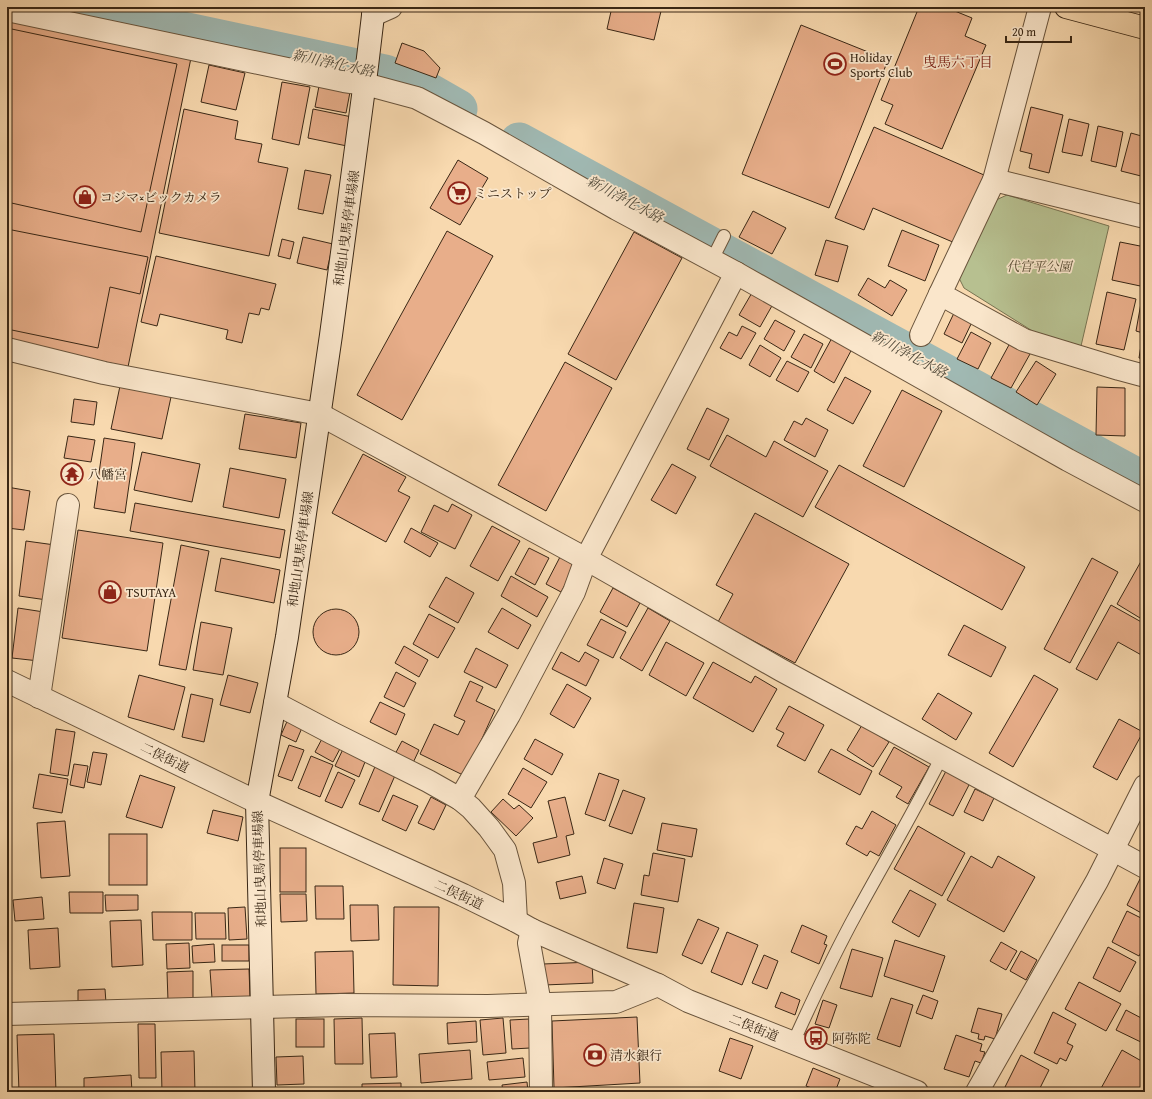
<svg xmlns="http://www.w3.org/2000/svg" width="1152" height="1099" viewBox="0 0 1152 1099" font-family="'Gentium Book Plus','Noto Serif JP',serif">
  <rect width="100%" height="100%" fill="#f8d9af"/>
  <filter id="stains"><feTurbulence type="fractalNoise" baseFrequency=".005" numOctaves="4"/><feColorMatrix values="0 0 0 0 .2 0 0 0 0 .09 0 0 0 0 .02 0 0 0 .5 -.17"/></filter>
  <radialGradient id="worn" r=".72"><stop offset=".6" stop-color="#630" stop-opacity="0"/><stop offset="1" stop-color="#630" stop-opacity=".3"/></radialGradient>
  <!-- green -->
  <polygon fill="#b7c090" stroke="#787452" points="1007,195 1109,226 1081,346 1034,332 964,288 959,278 996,200"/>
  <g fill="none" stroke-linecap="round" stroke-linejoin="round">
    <!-- river -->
    <g stroke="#a0b9b3" stroke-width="39">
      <polyline points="70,7 385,74 430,93 458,109"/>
      <polyline points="519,142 1145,482"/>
    </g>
  </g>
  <!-- building -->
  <g fill="#e8ae8a" stroke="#392715">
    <polygon points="612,7 662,7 654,40 607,29"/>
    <polygon points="919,7 945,7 972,18 965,36 986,45 942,149 885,124 893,105 881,100"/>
    <polygon points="7,15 192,53 128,367 7,340"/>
    <polygon points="801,25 888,60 829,208 742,174"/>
    <polygon points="7,28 177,64 141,232 7,202"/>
    <polygon points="402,43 424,51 440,68 436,78 395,63"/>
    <polygon points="209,65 245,73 236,110 201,102"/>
    <polygon points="282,82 310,87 299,145 272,139"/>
    <polygon points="319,86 350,92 346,113 315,107"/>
    <polygon points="1031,107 1063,115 1049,173 1029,168 1032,154 1020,151"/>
    <polygon points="184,109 238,121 235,139 262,144 258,162 288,168 269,256 159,233"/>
    <polygon points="313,109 352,117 347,146 308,138"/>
    <polygon points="1069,119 1089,124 1082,156 1062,152"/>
    <polygon points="1098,126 1123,132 1116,167 1091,161"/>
    <polygon points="874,127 984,175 955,243 873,208 864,230 835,218"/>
    <polygon points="1131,133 1145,137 1145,177 1121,171"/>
    <polygon points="458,160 488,178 460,225 430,208"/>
    <polygon points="305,170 331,175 323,214 298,209"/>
    <polygon points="753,211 786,228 772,254 739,237"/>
    <polygon points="7,229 148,257 140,294 110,287 98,348 7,329"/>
    <polygon points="902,230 939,245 925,281 888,266"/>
    <polygon points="447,231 493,256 402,420 357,395"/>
    <polygon points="634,232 682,258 616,380 568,354"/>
    <polygon points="303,237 333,244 327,270 297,263"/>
    <polygon points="282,239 294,242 290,259 278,256"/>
    <polygon points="826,240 848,246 838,282 815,275"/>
    <polygon points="1120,242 1145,247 1145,287 1112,280"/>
    <polygon points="156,256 276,284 269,310 261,308 259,315 249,313 242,343 226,339 228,330 160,314 157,326 141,322"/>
    <polygon points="868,278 885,288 890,280 907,290 892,316 858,295"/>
    <polygon points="753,291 773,304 760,327 739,315"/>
    <polygon points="1107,292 1136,299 1124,350 1096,344"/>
    <polygon points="1141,303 1145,304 1145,359 1139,358 1143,333 1136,331"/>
    <polygon points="954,313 972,322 962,343 944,334"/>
    <polygon points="775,320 795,331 784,351 764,339"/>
    <polygon points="742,326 756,333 741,359 720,348 729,332 737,336"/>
    <polygon points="971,332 991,343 978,369 957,359"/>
    <polygon points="804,334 823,344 811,368 791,357"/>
    <polygon points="833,336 853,347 834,383 814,371"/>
    <polygon points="1010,343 1030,354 1011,388 991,378"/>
    <polygon points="760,345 781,358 770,377 749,365"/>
    <polygon points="787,361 809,372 798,392 776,380"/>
    <polygon points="1036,361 1056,374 1037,405 1016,392"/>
    <polygon points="565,362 612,388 546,511 498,485"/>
    <polygon points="845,377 871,391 853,424 827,410"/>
    <polygon points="120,386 171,397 162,439 111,429"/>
    <polygon points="1097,387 1125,388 1125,436 1096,435"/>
    <polygon points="902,390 942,411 904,487 863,466"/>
    <polygon points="74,399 97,402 94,425 71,422"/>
    <polygon points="707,408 729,419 709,460 687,449"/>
    <polygon points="245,414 301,423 296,458 239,449"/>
    <polygon points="806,418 828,430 815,457 784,440 794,421 802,425"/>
    <polygon points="727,435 766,457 774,441 828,471 803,517 710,466"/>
    <polygon points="68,436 95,440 91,462 64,458"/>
    <polygon points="104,438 135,443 125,513 94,508"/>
    <polygon points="142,452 200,464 192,502 134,490"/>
    <polygon points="363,454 406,477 398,491 410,497 386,542 332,513"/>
    <polygon points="672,464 696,477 676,514 651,500"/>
    <polygon points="839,465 1025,567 1002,610 815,507"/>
    <polygon points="230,468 286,479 279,518 223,507"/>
    <polygon points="7,487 30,491 24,530 7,528"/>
    <polygon points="135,503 285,530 280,558 130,531"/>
    <polygon points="452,504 472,515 455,549 421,532 434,505 448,512"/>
    <polygon points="755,513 849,564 795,663 718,622 733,594 716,585"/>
    <polygon points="492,526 520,541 498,581 470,566"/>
    <polygon points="411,528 438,543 430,557 404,542"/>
    <polygon points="78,530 163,543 147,651 62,638"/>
    <polygon points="26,541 55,545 47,600 19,596"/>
    <polygon points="181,545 209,551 186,670 159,665"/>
    <polygon points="529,548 549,558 535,585 515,574"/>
    <polygon points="1144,556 1145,557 1145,621 1117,604"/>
    <polygon points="560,557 575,566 561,592 546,584"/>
    <polygon points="221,558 280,570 274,603 215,591"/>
    <polygon points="1092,558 1118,572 1070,663 1044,649"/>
    <polygon points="511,576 548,597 537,617 501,596"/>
    <polygon points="446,577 474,593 458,623 429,607"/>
    <polygon points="613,588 640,603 627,627 600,612"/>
    <polygon points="1111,605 1145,624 1145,657 1118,642 1097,680 1076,669"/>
    <polygon points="18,608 44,612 39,661 12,658"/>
    <polygon points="502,608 531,625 518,649 488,632"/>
    <polygon points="648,608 670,621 642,671 620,658"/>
    <circle cx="336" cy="632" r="23"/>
    <polygon points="429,614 455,628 438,658 413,644"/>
    <polygon points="601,619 626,632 613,658 587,645"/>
    <polygon points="201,622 232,628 223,675 193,670"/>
    <polygon points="964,625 1006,647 991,677 948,655"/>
    <polygon points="666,642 704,663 686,696 649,675"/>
    <polygon points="404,646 428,660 419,677 395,663"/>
    <polygon points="476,648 508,665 496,688 464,672"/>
    <polygon points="561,652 579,662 585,652 599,660 586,686 552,669"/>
    <polygon points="713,662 751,683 755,676 777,689 753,732 693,698"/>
    <polygon points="396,672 416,683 404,707 384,697"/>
    <polygon points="139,675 185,687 174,730 128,717"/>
    <polygon points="228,675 258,683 250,713 220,705"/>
    <polygon points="1034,675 1058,689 1013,767 989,753"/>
    <polygon points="470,681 483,687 476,701 495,710 465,776 420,754 434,724 458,735 465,721 454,716"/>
    <polygon points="567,684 591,698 574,728 550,714"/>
    <polygon points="938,693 972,713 956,740 922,719"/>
    <polygon points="191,694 213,699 204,742 182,737"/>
    <polygon points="380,702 405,714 396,735 370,722"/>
    <polygon points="789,706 824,725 805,761 777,746 784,733 776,729"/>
    <polygon points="289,717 304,723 296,742 281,735"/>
    <polygon points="1119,719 1143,732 1117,780 1093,767"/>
    <polygon points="862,725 889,742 873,767 847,750"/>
    <polygon points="56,729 75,732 68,776 50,773"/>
    <polygon points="324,735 342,745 333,762 315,752"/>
    <polygon points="535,739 563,754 552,775 524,759"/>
    <polygon points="402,741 419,750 412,765 394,756"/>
    <polygon points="289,745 304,750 292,781 278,776"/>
    <polygon points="344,747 367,757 359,777 335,766"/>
    <polygon points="894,747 929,767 908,804 896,797 902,787 879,774"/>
    <polygon points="831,749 872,771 860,795 818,772"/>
    <polygon points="93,752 107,754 101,785 87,782"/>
    <polygon points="311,756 333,765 320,797 298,788"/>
    <polygon points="377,762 397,771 379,812 359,804"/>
    <polygon points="74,764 88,766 84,788 70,785"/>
    <polygon points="523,768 547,782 531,808 508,794"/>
    <polygon points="946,771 970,783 953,816 929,804"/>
    <polygon points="338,772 355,780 342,808 325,801"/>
    <polygon points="599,773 619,780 605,821 585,814"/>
    <polygon points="39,774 68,779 62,813 33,808"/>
    <polygon points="7,775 11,817 7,817"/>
    <polygon points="140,775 175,787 162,828 126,817"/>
    <polygon points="975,789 994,798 983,821 964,812"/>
    <polygon points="623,790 645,798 632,834 609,826"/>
    <polygon points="393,795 418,806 406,831 382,820"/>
    <polygon points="431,797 446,805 434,830 418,823"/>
    <polygon points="565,797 574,834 566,836 570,855 538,863 533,843 557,837 548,801"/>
    <polygon points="503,799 514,809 519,805 533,818 516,836 491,812"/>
    <polygon points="213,810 243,817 238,841 207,833"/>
    <polygon points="872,811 896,825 879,856 870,851 867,856 846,844 856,826 862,829"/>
    <polygon points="65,821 70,876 41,878 37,823"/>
    <polygon points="662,823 697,829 692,857 657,850"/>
    <polygon points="918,826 965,853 942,896 894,869"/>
    <rect x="109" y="834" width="38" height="51"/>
    <rect x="280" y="848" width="26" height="44"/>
    <polygon points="653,853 685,859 678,902 641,895 644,875 649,876"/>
    <polygon points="971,856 992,868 998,856 1035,877 1004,932 947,900"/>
    <polygon points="604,858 623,864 615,889 597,883"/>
    <polygon points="1142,875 1145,876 1145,915 1127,905"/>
    <polygon points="582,876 586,893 560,899 556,882"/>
    <polygon points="315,886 343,886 344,919 316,919"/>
    <polygon points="910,890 936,904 919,937 892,922"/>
    <polygon points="69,892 103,892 103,913 70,913"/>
    <polygon points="280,894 306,894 307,921 281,922"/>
    <polygon points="105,895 138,895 138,910 106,911"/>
    <polygon points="7,896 9,896 7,934"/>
    <polygon points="42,897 44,919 15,921 13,900"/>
    <polygon points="634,903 664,908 657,953 627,948"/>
    <polygon points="350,905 378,905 379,940 351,941"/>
    <polygon points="245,907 247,939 229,940 228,908"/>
    <polygon points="394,907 439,907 438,986 393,985"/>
    <polygon points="1127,911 1145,920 1145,945 1139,956 1112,942"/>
    <polygon points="152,912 192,912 192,940 153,940"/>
    <polygon points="195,913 225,913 226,939 196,939"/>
    <polygon points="698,919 719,928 702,964 682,955"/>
    <polygon points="141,920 143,965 112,967 110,921"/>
    <polygon points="802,925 827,936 824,944 827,945 819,964 791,952"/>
    <polygon points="58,928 60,967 30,969 28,930"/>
    <polygon points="727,932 758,945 742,985 711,972"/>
    <polygon points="7,940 9,940 8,966 7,966"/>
    <polygon points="895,940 945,956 933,992 884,976"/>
    <polygon points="1001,942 1017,951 1006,970 990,961"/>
    <polygon points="189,943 190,968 167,969 166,944"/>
    <polygon points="214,944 215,962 193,963 192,946"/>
    <rect x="222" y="945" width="27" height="16"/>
    <polygon points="1108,947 1136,962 1120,992 1093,978"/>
    <polygon points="852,949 883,958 872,997 840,988"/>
    <polygon points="353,951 354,993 316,994 315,952"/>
    <polygon points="1021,951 1037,960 1026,980 1010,971"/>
    <polygon points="764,955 778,961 767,989 752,983"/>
    <polygon points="592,962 593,983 544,985 543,964"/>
    <polygon points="249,969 250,997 212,998 210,970"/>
    <polygon points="193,971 193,1000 168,1001 167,972"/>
    <rect x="7" y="974" width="4" height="26"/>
    <polygon points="1079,982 1121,1004 1106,1031 1065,1009"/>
    <polygon points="105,989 106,1003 78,1004 78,990"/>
    <polygon points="781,992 800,1000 795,1015 775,1007"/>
    <polygon points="923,995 938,1001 932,1019 916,1013"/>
    <polygon points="891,998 913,1005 900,1047 877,1039"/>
    <polygon points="823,1000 837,1005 829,1028 815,1024"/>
    <polygon points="978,1008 1002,1014 995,1039 985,1036 984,1040 978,1039 979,1034 971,1032"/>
    <polygon points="1126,1010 1145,1020 1145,1044 1116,1030"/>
    <polygon points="1053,1012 1076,1024 1067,1043 1073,1046 1066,1061 1060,1058 1057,1064 1034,1053"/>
    <polygon points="637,1017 640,1083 554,1088 552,1021"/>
    <polygon points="362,1018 363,1064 335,1064 334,1019"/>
    <polygon points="503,1018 506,1053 483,1055 480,1020"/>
    <rect x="296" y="1019" width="28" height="28"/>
    <polygon points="529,1019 530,1048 512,1049 510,1020"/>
    <polygon points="476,1021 477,1042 448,1044 447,1023"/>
    <polygon points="138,1024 155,1024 156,1078 139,1078"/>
    <polygon points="395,1033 397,1077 371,1078 369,1034"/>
    <polygon points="54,1034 56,1092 19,1092 17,1035"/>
    <polygon points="956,1035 982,1044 980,1051 985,1052 981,1063 975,1061 969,1077 944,1069"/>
    <polygon points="730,1038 753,1046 741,1079 719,1071"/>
    <polygon points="470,1050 472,1079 421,1083 419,1054"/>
    <polygon points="1122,1050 1145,1063 1145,1079 1138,1092 1099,1092"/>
    <polygon points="194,1051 195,1092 162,1092 161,1052"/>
    <polygon points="1021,1055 1049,1070 1038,1092 1013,1092 1005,1087"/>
    <polygon points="303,1056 304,1084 277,1085 276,1057"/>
    <polygon points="523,1058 525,1077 489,1080 487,1062"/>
    <polygon points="813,1068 840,1079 835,1092 823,1092 806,1086"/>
    <polygon points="131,1075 132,1092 84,1092 84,1078"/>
    <polygon points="527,1082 528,1092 503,1092 502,1085"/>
    <polygon points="401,1083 401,1092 362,1092 362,1084"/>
  </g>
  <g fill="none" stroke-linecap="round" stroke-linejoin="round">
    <!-- service casing -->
    <g stroke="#69543c" stroke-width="14">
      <g id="service">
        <polyline points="712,260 724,236"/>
        <path d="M793,1043c20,-44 40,-87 63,-129 29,-53 59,-104 86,-158"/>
      </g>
    </g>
    <!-- minor casing -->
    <g stroke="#69543c" stroke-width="24">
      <g id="minor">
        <polyline points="1040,7 994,180 940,294 1024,340 1119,369 1145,376"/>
        <polyline points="7,10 344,81 365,84 417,98 484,133 617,209 736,273 1068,460 1145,501"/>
        <polyline points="373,15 391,7"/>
        <polyline points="994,180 1145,217"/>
        <polyline points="921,335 940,294"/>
        <polyline points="7,349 104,373 319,414 586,559 781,670 1145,867"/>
        <polyline points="39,697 68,505"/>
        <polyline points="275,703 332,733 428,781 460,799 471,808 489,828 505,850 514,883 516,921"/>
        <polyline points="460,799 509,715 574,592 586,559 736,273"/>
        <polyline points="532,930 529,943 540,1004 541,1092"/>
        <polyline points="7,1014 341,1005 488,1006 616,1002 658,985"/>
      </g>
    </g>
    <!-- tertiary casing -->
    <g stroke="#69543c" stroke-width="24">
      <g id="tertiary">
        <polyline points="7,681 257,802 463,895 516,921 532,930 658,985 688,1001 917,1092"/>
        <polyline points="977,1092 1097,881 1145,786"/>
      </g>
    </g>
    <!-- secondary casing -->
    <g stroke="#392715" stroke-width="24">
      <polyline id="secondary" points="264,1092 257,802 287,637 331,335 367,66 374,7"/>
    </g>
    <!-- trunk casing -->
    <g stroke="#392715" stroke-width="24">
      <polyline id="trunk" points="1066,7 1145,28"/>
    </g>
    <!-- service -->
    <use href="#service" stroke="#fae6cb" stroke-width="12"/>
    <!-- minor -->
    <use href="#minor" stroke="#fae6cb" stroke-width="22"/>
    <!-- tertiary -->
    <use href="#tertiary" stroke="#fae6cb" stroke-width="22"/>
    <!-- secondary -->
    <use href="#secondary" stroke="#fae6cb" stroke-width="22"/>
    <!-- trunk -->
    <use href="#trunk" stroke="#f8d9af" stroke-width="22"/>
  </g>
  <!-- icons -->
  <defs>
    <g id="stadium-ring" transform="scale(1.15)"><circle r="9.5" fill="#fae6cb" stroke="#8f2418" stroke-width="1.5"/><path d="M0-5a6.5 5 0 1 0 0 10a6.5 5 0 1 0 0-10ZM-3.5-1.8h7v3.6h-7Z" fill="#8f2418"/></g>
    <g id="supermarket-ring" transform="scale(1.15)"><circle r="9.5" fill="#fae6cb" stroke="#8f2418" stroke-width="1.5"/><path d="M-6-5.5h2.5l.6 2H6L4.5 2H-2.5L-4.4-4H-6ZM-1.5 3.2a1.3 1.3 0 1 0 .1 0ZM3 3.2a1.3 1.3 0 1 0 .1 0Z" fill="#8f2418"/></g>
    <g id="shop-ring" transform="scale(1.15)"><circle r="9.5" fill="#fae6cb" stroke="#8f2418" stroke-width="1.5"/><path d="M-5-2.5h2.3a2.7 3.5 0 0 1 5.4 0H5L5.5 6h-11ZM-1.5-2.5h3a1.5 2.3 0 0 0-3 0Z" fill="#8f2418"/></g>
    <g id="temple-ring" transform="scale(1.15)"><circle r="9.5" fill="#fae6cb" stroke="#8f2418" stroke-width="1.5"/><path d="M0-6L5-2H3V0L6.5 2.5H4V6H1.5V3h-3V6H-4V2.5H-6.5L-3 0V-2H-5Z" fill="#8f2418"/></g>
    <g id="bus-ring" transform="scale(1.15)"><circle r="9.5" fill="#fae6cb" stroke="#8f2418" stroke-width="1.5"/><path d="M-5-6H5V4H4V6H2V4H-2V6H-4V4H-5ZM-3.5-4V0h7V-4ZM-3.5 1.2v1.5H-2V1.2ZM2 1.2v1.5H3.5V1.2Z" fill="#8f2418"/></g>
    <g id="bank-ring" transform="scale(1.15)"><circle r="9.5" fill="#fae6cb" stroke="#8f2418" stroke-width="1.5"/><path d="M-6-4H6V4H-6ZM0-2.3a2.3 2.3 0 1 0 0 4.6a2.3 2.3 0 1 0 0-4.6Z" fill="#8f2418"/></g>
  </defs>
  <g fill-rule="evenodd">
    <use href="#stadium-ring" x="835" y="64"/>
    <use href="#supermarket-ring" x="459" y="193"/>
    <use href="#shop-ring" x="85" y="197"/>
    <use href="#temple-ring" x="72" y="474"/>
    <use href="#shop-ring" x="110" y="592"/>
    <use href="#bus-ring" x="816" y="1038"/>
    <use href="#bank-ring" x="595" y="1055"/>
  </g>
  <g text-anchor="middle" stroke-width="3.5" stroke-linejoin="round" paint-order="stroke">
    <!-- poi labels -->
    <g font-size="13" fill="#392715" stroke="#fae6cb" text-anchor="start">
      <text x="850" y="62">Holiday<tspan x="850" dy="15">Sports Club</tspan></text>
      <text x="474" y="198">ミニストップ</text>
      <text x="100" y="202">コジマ×ビックカメラ</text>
      <text x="88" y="479">八幡宮</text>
      <text x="126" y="597">TSUTAYA</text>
      <text x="832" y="1043">阿弥陀</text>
      <text x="610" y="1060">清水銀行</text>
    </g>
    <!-- street labels -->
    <g font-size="13" fill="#392715" stroke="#fae6cb">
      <text transform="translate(346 228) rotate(-82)" y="5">和地山曳馬停車場線</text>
      <text transform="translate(300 549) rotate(-82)" y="5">和地山曳馬停車場線</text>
      <text transform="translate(165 757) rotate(26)" y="5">二俣街道</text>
      <text transform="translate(259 869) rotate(-92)" y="5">和地山曳馬停車場線</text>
      <text transform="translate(459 894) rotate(25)" y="5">二俣街道</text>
      <text transform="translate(754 1027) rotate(22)" y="5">二俣街道</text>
    </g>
    <!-- park labels -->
    <g font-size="13" font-style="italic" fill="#584d34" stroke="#fae6cb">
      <text x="1039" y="271">代官平公園</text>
    </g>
    <!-- neighbourhood labels -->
    <g font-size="14" fill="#7a1f14" stroke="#fae6cb">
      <text x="958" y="67">曳馬六丁目</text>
    </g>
    <!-- water labels -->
    <g font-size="14" font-style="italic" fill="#534c3c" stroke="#fae6cb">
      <text transform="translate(333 63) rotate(12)" y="5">新川浄化水路</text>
      <text transform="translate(625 199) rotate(28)" y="5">新川浄化水路</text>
      <text transform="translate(909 354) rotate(28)" y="5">新川浄化水路</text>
    </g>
  </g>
  <!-- margin -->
  <rect width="1152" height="1099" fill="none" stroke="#f8d9af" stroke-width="24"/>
  <rect x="8" y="8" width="1136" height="1083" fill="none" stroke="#392715" stroke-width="2"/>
  <rect x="12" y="12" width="1128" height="1075" fill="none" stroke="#392715"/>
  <!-- scale -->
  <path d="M1006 36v6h65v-6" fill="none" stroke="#392715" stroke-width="2"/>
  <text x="1012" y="36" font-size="12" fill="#392715" stroke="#fae6cb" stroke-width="3" paint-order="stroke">20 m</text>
  <rect width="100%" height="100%" filter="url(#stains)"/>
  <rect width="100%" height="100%" fill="url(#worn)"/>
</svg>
